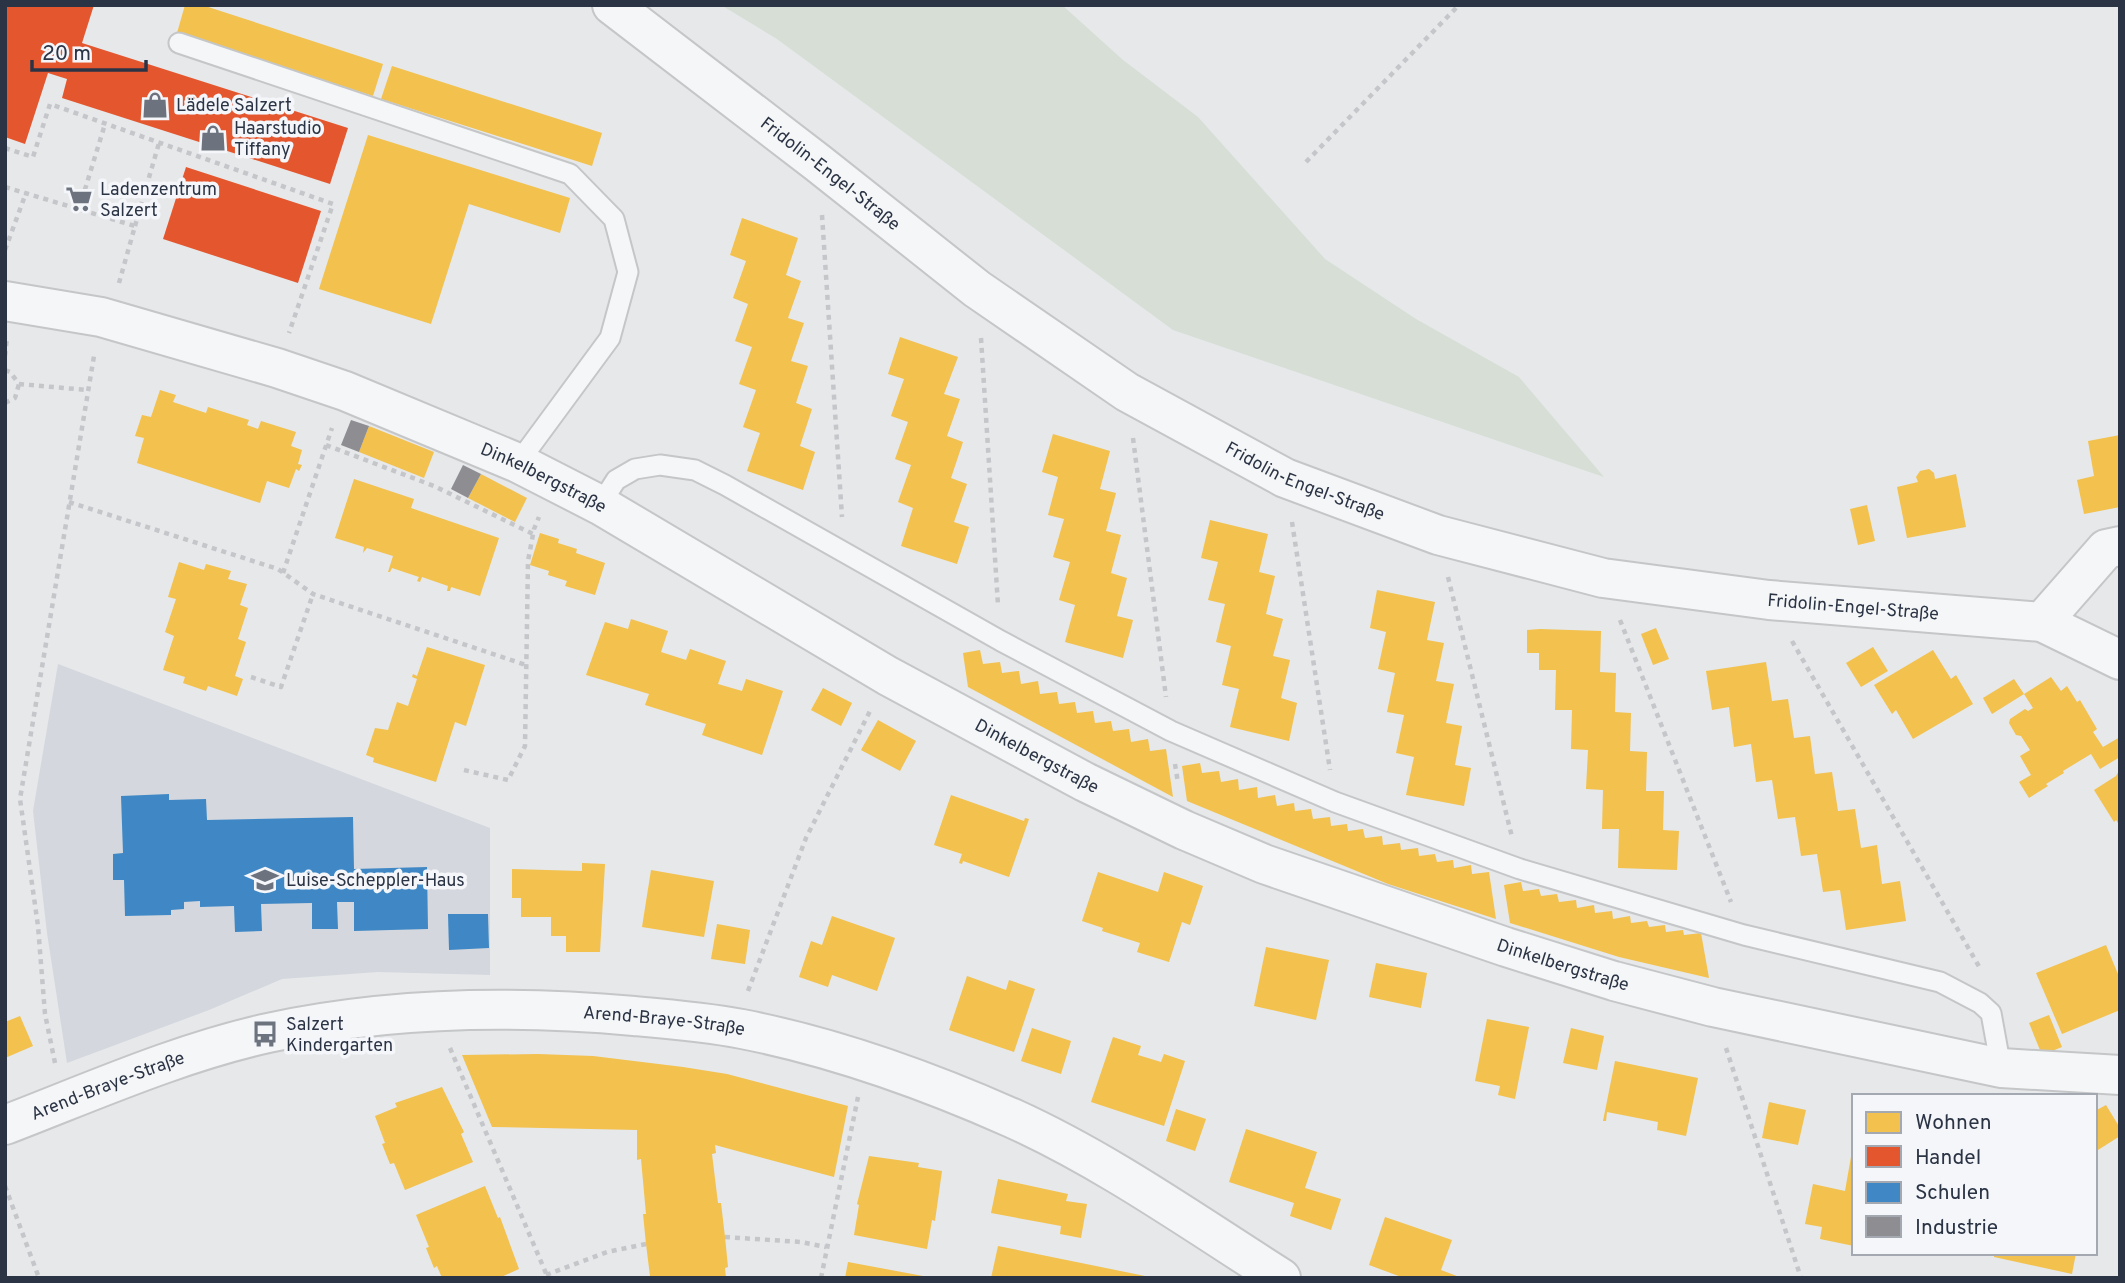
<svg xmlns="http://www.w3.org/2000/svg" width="2125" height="1283" viewBox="0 0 2125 1283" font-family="Overpass,sans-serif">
  <rect width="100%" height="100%" fill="#e6e8ea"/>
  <!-- built -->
  <polygon fill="#d4d7dd" points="58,664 490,828 490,975 378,972 282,979 209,1010 67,1063 47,933 33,811"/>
  <!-- green -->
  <polygon fill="#d6ded6" points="721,5 1062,5 1123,60 1198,117 1325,259 1416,319 1519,377 1604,477 1173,330 777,39"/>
  <!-- homes -->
  <g fill="#f2c14e">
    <polygon points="185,5 202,5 383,64 373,96 177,33"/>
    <polygon points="392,66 602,133 592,166 381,99"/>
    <polygon points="368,135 570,198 560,233 469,204 431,324 319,289"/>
    <polygon points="742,218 798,238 786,275 801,281 788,318 804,323 791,361 808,366 796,403 812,409 800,446 815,452 803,490 747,471 760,433 743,427 756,390 739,384 752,347 735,341 748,304 733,298 746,261 730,255"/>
    <polygon points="900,337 958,357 944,394 960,399 947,436 963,442 951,478 967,484 954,522 969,527 957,564 901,546 913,508 898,502 911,465 895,459 908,422 891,416 904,379 888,374"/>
    <polygon points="160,390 176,395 173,402 206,413 208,407 249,420 247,425 258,429 261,421 296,432 291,446 302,450 298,464 302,465 299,471 296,469 289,488 267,481 260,503 137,463 144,438 135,436 142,415 151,417"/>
    <polygon points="369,426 434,452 424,478 359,452"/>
    <polygon points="1053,434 1110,451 1100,489 1116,493 1106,531 1121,535 1111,573 1127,578 1117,616 1133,620 1123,658 1065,642 1075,605 1059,600 1070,562 1053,557 1064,519 1048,515 1058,477 1042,472"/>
    <polygon points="2120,435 2120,507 2084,514 2077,480 2094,476 2088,441"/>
    <polygon points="1929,469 1934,473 1935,479 1956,474 1966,527 1907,538 1897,487 1918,482 1916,477 1920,471"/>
    <polygon points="481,474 527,498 515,522 468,498"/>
    <polygon points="354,479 414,499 411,508 499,538 480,596 451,587 450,591 447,591 448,586 422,577 420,582 417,581 419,577 392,568 390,572 388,572 393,556 367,548 363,553 364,547 335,538"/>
    <polygon points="1867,505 1875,541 1858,545 1850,509"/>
    <polygon points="1210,520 1268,534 1259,572 1275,576 1266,614 1283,619 1273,656 1290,660 1281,698 1297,703 1289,741 1230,727 1239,689 1222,685 1231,646 1216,642 1225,604 1208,600 1218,562 1201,558"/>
    <polygon points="540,533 559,539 558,543 577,549 576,553 605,563 595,595 565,586 567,581 548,575 549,571 530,565"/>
    <polygon points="179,562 204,570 206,564 231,571 228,579 247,584 240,605 248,608 238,639 246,642 235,676 243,679 237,696 208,686 206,691 183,683 185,677 163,670 174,636 165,632 176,599 168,597"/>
    <polygon points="1377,590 1435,602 1427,640 1444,643 1436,681 1454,684 1446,723 1462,726 1455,765 1471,768 1464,806 1406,795 1414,757 1396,753 1404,715 1387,712 1395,673 1378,669 1386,632 1370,628"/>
    <polygon points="631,619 668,631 661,652 686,660 690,649 726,661 718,684 742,691 746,679 783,691 762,755 702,735 706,724 645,705 649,694 586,675 605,622 628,629"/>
    <polygon points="1656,628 1669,659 1653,665 1641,634"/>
    <polygon points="1540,629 1601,631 1600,672 1616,673 1615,712 1631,713 1630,751 1647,752 1646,791 1664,791 1663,830 1679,831 1677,870 1618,868 1619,829 1602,829 1603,790 1586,789 1588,750 1571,749 1572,710 1555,710 1556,670 1539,670 1539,653 1527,653 1527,630"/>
    <polygon points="427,647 485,665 466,726 455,722 436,782 373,762 374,758 366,755 375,728 388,730 397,702 408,706 417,679 412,677 413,674 417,676"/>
    <polygon points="1873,647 1888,671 1861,687 1846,663"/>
    <polygon points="980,650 983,664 1000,662 1002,673 1019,671 1021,684 1038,681 1040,694 1057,692 1059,704 1075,702 1077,713 1093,711 1095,723 1111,721 1113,731 1129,729 1131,742 1148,739 1150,751 1166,749 1173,797 968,687 963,653"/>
    <polygon points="1933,650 1951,679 1956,675 1973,704 1913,739 1896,710 1892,714 1874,685"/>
    <polygon points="1766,662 1772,701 1788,699 1794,738 1810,736 1815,774 1832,772 1838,811 1855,809 1861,848 1877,845 1882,884 1900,881 1906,921 1846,930 1840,890 1823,892 1817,854 1801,856 1795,817 1778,819 1772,780 1756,782 1751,744 1734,747 1729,707 1712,710 1706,671"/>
    <polygon points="2051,677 2061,691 2067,686 2077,702 2080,700 2097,729 2093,732 2103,747 2120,737 2120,757 2100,769 2091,754 2063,771 2064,773 2046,784 2048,786 2029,798 2019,782 2031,775 2020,756 2030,750 2021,736 2016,735 2009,723 2010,719 2025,709 2028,711 2033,708 2024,694"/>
    <polygon points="2014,679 2024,694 1992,714 1983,698"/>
    <polygon points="823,688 852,703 841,726 811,710"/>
    <polygon points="878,720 916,741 900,771 861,750"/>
    <polygon points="1200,763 1202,773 1219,771 1221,782 1238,779 1239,790 1257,787 1258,798 1275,795 1277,806 1294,803 1295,811 1311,809 1313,819 1330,817 1331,826 1347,824 1348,831 1363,829 1365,838 1382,836 1383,845 1400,843 1401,850 1418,848 1419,856 1435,854 1437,862 1453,860 1454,868 1471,865 1472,874 1489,872 1496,919 1388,884 1187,801 1182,766"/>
    <polygon points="2120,769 2120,826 2116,820 2114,822 2094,790 2116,776"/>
    <polygon points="951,795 1024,821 1025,818 1029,819 1009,877 963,861 962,864 959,863 962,854 934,845"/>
    <polygon points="582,863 605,864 600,952 566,952 566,936 551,936 551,917 521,917 521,898 512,898 512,869 582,871"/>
    <polygon points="651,870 714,881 704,937 642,927"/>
    <polygon points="1098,872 1158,892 1164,872 1203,886 1190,925 1182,922 1169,962 1137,952 1140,943 1102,931 1103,928 1082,921"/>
    <polygon points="1521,882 1523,891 1539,889 1541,896 1557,894 1559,902 1576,900 1577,908 1594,905 1595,913 1612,911 1613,919 1630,916 1631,923 1647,921 1649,927 1665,925 1666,932 1683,930 1684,935 1701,933 1709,978 1619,957 1510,923 1504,885"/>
    <polygon points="832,916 895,938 877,991 832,975 828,987 799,977 811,941 822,945"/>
    <polygon points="717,924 750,930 745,964 711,959"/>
    <polygon points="2106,945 2120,979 2120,1010 2062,1034 2036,973"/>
    <polygon points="1266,947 1329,960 1316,1020 1254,1006"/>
    <polygon points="1376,963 1427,973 1421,1008 1369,997"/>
    <polygon points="967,976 1006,990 1009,980 1035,989 1014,1052 949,1030"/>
    <polygon points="2049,1015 2062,1047 2042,1055 2029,1023"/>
    <polygon points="20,1016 33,1046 5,1058 5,1022"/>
    <polygon points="1487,1019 1529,1027 1515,1099 1498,1095 1500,1086 1475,1081"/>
    <polygon points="1032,1028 1071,1041 1061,1074 1021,1061"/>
    <polygon points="1571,1028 1604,1036 1597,1070 1563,1063"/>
    <polygon points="1113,1037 1141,1046 1138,1055 1161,1062 1164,1054 1185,1061 1164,1126 1091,1102"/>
    <polygon points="538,1054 593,1056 683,1067 727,1074 848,1106 834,1177 715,1145 716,1153 712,1154 718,1203 721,1203 725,1237 728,1267 725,1268 726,1278 652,1278 650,1276 646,1244 643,1214 646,1214 641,1159 637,1160 637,1130 492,1127 462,1055"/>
    <polygon points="1615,1061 1698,1078 1686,1136 1657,1130 1658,1122 1607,1112 1606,1121 1603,1121"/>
    <polygon points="442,1087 464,1132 461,1134 473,1162 405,1190 394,1163 390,1164 382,1144 385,1143 375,1116 397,1107 395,1103"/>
    <polygon points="1769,1102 1806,1110 1798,1145 1762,1138"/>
    <polygon points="2106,1105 2120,1128 2120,1136 2098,1150 2095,1146 2095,1111"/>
    <polygon points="1176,1109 1206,1119 1195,1151 1166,1141"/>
    <polygon points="1246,1129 1317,1152 1305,1188 1341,1199 1331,1230 1290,1216 1294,1203 1229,1182"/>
    <polygon points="1852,1151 1854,1151 1854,1246 1820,1239 1822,1227 1805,1224 1813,1184 1845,1191"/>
    <polygon points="869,1156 919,1163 918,1167 942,1171 935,1221 932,1220 927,1249 854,1235 859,1205 857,1204"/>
    <polygon points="998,1179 1068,1194 1066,1201 1087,1204 1081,1238 1060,1234 1061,1226 991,1213"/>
    <polygon points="485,1186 498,1218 500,1217 519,1269 499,1278 442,1278 437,1266 434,1268 426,1248 429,1247 416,1215"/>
    <polygon points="1385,1217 1452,1240 1441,1270 1462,1278 1404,1278 1369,1265"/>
    <polygon points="998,1246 1145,1276 1145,1278 991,1278"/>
    <polygon points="1994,1253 2076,1253 2072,1274 1994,1257"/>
    <polygon points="848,1262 923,1276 923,1278 845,1278"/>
  </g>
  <!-- shops -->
  <g fill="#e4572e">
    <polygon points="5,5 94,5 82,43 348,128 330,184 62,98 67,79 48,73 25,144 5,137"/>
    <polygon points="186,167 321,211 298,283 163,239"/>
  </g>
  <!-- schools -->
  <g fill="#3f88c5">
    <polygon points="169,794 169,800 206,799 207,820 353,817 354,869 427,867 428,929 354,931 354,902 337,902 338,929 312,929 312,903 261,904 262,931 235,932 234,906 200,907 200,901 184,902 184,909 171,910 171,915 125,916 124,880 113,880 113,854 123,853 121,796"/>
    <polygon points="448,914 488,914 489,948 449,950"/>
  </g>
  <!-- industry -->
  <g fill="#8d8d92">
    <polygon points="351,420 369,426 359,452 341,445"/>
    <polygon points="463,465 481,474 468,498 451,489"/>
  </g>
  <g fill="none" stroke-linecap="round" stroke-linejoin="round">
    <!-- lane casing -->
    <g stroke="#c4c6c8" stroke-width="23">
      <g id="lane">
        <polyline points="179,43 570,174 614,219 628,272 610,338 518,463"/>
        <polyline points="600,505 616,480 635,469 660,465 695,470 725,485 1001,641 1171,731 1335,802 1520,869 1744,935 1940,982 1980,1003 1991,1013 2001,1068"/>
      </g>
    </g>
    <!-- street casing -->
    <g stroke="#c4c6c8" stroke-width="42">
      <g id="street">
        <path id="s1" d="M612,5l206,158 159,126 150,103 158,86 153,57 165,43 166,22 273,22 78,38"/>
        <path id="s2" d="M5,301l96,16 176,51 68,23 173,72 82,42 288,171 197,106 99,48 80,34 242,83 108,34 99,26 288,61 119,7"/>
        <polyline points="2042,622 2106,549 2120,546"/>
        <path id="s3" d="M5,1125c86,-33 173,-72 263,-92 120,-26 243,-28 366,-17 35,3 72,6 108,13 92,18 184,51 270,89 95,43 182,105 269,160"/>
      </g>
    </g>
    <!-- path -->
    <g stroke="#c5c6ca" stroke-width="4.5" stroke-dasharray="5 5" stroke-linecap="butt">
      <polyline points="5,148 33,157 50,104 333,204 289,333"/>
      <polyline points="1306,162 1459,5"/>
      <polyline points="5,187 135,226 119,283"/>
      <polyline points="79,209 105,124"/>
      <polyline points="822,215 842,517"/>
      <polyline points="135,226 159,143"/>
      <polyline points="5,250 26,193"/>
      <polyline points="981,338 998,605"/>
      <polyline points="5,356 7,338"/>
      <polyline points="5,370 10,372 19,384"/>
      <polyline points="19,384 87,390"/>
      <polyline points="5,403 15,398 19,384"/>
      <polyline points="1133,438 1166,697"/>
      <polyline points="326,445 434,486 533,534"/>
      <polyline points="69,502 278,569 313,594 526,665"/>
      <polyline points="1292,522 1330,770"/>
      <polyline points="283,573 332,428"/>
      <polyline points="1448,577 1512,837"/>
      <polyline points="1620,620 1731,902"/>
      <polyline points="1792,641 1981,970"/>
      <polyline points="251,677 281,687 313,594"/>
      <polyline points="1175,764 1178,783"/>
      <polyline points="464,770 508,780 525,746 528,561 534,529 539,517"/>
      <polyline points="748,991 806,838 870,711"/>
      <polyline points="450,1048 548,1278"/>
      <polyline points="1726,1048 1801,1278"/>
      <polyline points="55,1063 45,1014 38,926 20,799 94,356"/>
      <polyline points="5,1186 39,1278"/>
      <polyline points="725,1237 801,1242 826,1247"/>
      <polyline points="546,1275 607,1252 646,1244"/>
      <polyline points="821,1278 858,1097"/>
    </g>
    <!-- lane -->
    <use href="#lane" stroke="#f5f6f7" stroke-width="19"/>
    <!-- street -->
    <use href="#street" stroke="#f5f6f7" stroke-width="38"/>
  </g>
  <!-- icons -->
  <defs>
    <g id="shop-bare" transform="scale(2.1)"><path d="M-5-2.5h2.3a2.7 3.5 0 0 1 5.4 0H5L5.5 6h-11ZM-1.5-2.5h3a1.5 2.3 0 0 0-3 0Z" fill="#6c737f" stroke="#f4f6f9" stroke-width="2.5" paint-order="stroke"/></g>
    <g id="supermarket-bare" transform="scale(2.1)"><path d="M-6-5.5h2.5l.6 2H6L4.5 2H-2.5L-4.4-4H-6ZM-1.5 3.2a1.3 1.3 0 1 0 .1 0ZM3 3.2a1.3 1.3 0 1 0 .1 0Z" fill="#6c737f" stroke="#f4f6f9" stroke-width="2.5" paint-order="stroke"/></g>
    <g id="school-bare" transform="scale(2.1)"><path d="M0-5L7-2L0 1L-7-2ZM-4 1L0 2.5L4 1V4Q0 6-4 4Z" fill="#6c737f" stroke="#f4f6f9" stroke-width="2.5" paint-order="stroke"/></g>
    <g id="bus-bare" transform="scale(2.1)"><path d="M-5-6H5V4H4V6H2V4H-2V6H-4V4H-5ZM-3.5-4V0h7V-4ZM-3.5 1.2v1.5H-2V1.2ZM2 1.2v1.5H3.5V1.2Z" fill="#6c737f" stroke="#f4f6f9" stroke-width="2.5" paint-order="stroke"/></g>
  </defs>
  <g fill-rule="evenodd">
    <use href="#shop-bare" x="155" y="105"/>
    <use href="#shop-bare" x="213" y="138"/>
    <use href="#supermarket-bare" x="79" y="199"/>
    <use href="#school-bare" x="265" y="880"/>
    <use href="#bus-bare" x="265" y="1034"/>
  </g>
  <g text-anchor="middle" stroke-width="7" stroke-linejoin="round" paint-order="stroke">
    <!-- poi labels -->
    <g font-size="18" fill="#2b3445" stroke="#f4f6f9" text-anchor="start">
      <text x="176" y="111">Lädele Salzert</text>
      <text x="234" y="134">Haarstudio<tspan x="234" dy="21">Tiffany</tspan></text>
      <text x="100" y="195">Ladenzentrum<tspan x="100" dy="21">Salzert</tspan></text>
      <text x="286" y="886">Luise‑Scheppler‑Haus</text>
      <text x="286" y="1030">Salzert<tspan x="286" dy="21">Kindergarten</tspan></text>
    </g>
    <!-- street labels -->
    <g font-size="18" fill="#2b3445" stroke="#f4f6f9">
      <text dy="6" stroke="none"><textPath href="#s1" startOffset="276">Fridolin-Engel-Straße</textPath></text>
      <text dy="6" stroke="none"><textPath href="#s2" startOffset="569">Dinkelbergstraße</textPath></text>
      <text dy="6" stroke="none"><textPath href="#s1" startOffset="844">Fridolin-Engel-Straße</textPath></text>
      <text dy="6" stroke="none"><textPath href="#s1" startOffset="1410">Fridolin-Engel-Straße</textPath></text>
      <text dy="6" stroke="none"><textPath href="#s2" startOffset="1136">Dinkelbergstraße</textPath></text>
      <text dy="6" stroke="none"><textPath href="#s2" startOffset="1703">Dinkelbergstraße</textPath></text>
      <text dy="6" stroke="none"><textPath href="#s3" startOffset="677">Arend-Braye-Straße</textPath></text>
      <text dy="6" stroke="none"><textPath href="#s3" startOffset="110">Arend-Braye-Straße</textPath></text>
    </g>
  </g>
  <!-- border -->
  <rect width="2125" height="1283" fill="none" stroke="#2b3445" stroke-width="14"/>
  <!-- legend -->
  <rect x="1852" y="1094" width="245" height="161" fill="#f4f6f9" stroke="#a4a8b1" stroke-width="2"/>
  <rect x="1866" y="1112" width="35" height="21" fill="#f2c14e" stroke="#a4a8b1" stroke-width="2"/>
  <text x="1915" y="1129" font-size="21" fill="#2b3445">Wohnen</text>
  <rect x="1866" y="1146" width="35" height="21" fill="#e4572e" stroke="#a4a8b1" stroke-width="2"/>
  <text x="1915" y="1164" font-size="21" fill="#2b3445">Handel</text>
  <rect x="1866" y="1182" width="35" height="21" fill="#3f88c5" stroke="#a4a8b1" stroke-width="2"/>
  <text x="1915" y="1199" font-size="21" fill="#2b3445">Schulen</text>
  <rect x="1866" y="1216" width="35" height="21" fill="#8d8d92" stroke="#a4a8b1" stroke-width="2"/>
  <text x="1915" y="1234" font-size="21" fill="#2b3445">Industrie</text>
  <!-- scale -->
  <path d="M32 60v10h114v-10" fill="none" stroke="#2b3445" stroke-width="3.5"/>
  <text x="42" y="60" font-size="21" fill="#2b3445" stroke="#f4f6f9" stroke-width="5" paint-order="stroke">20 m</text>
</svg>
